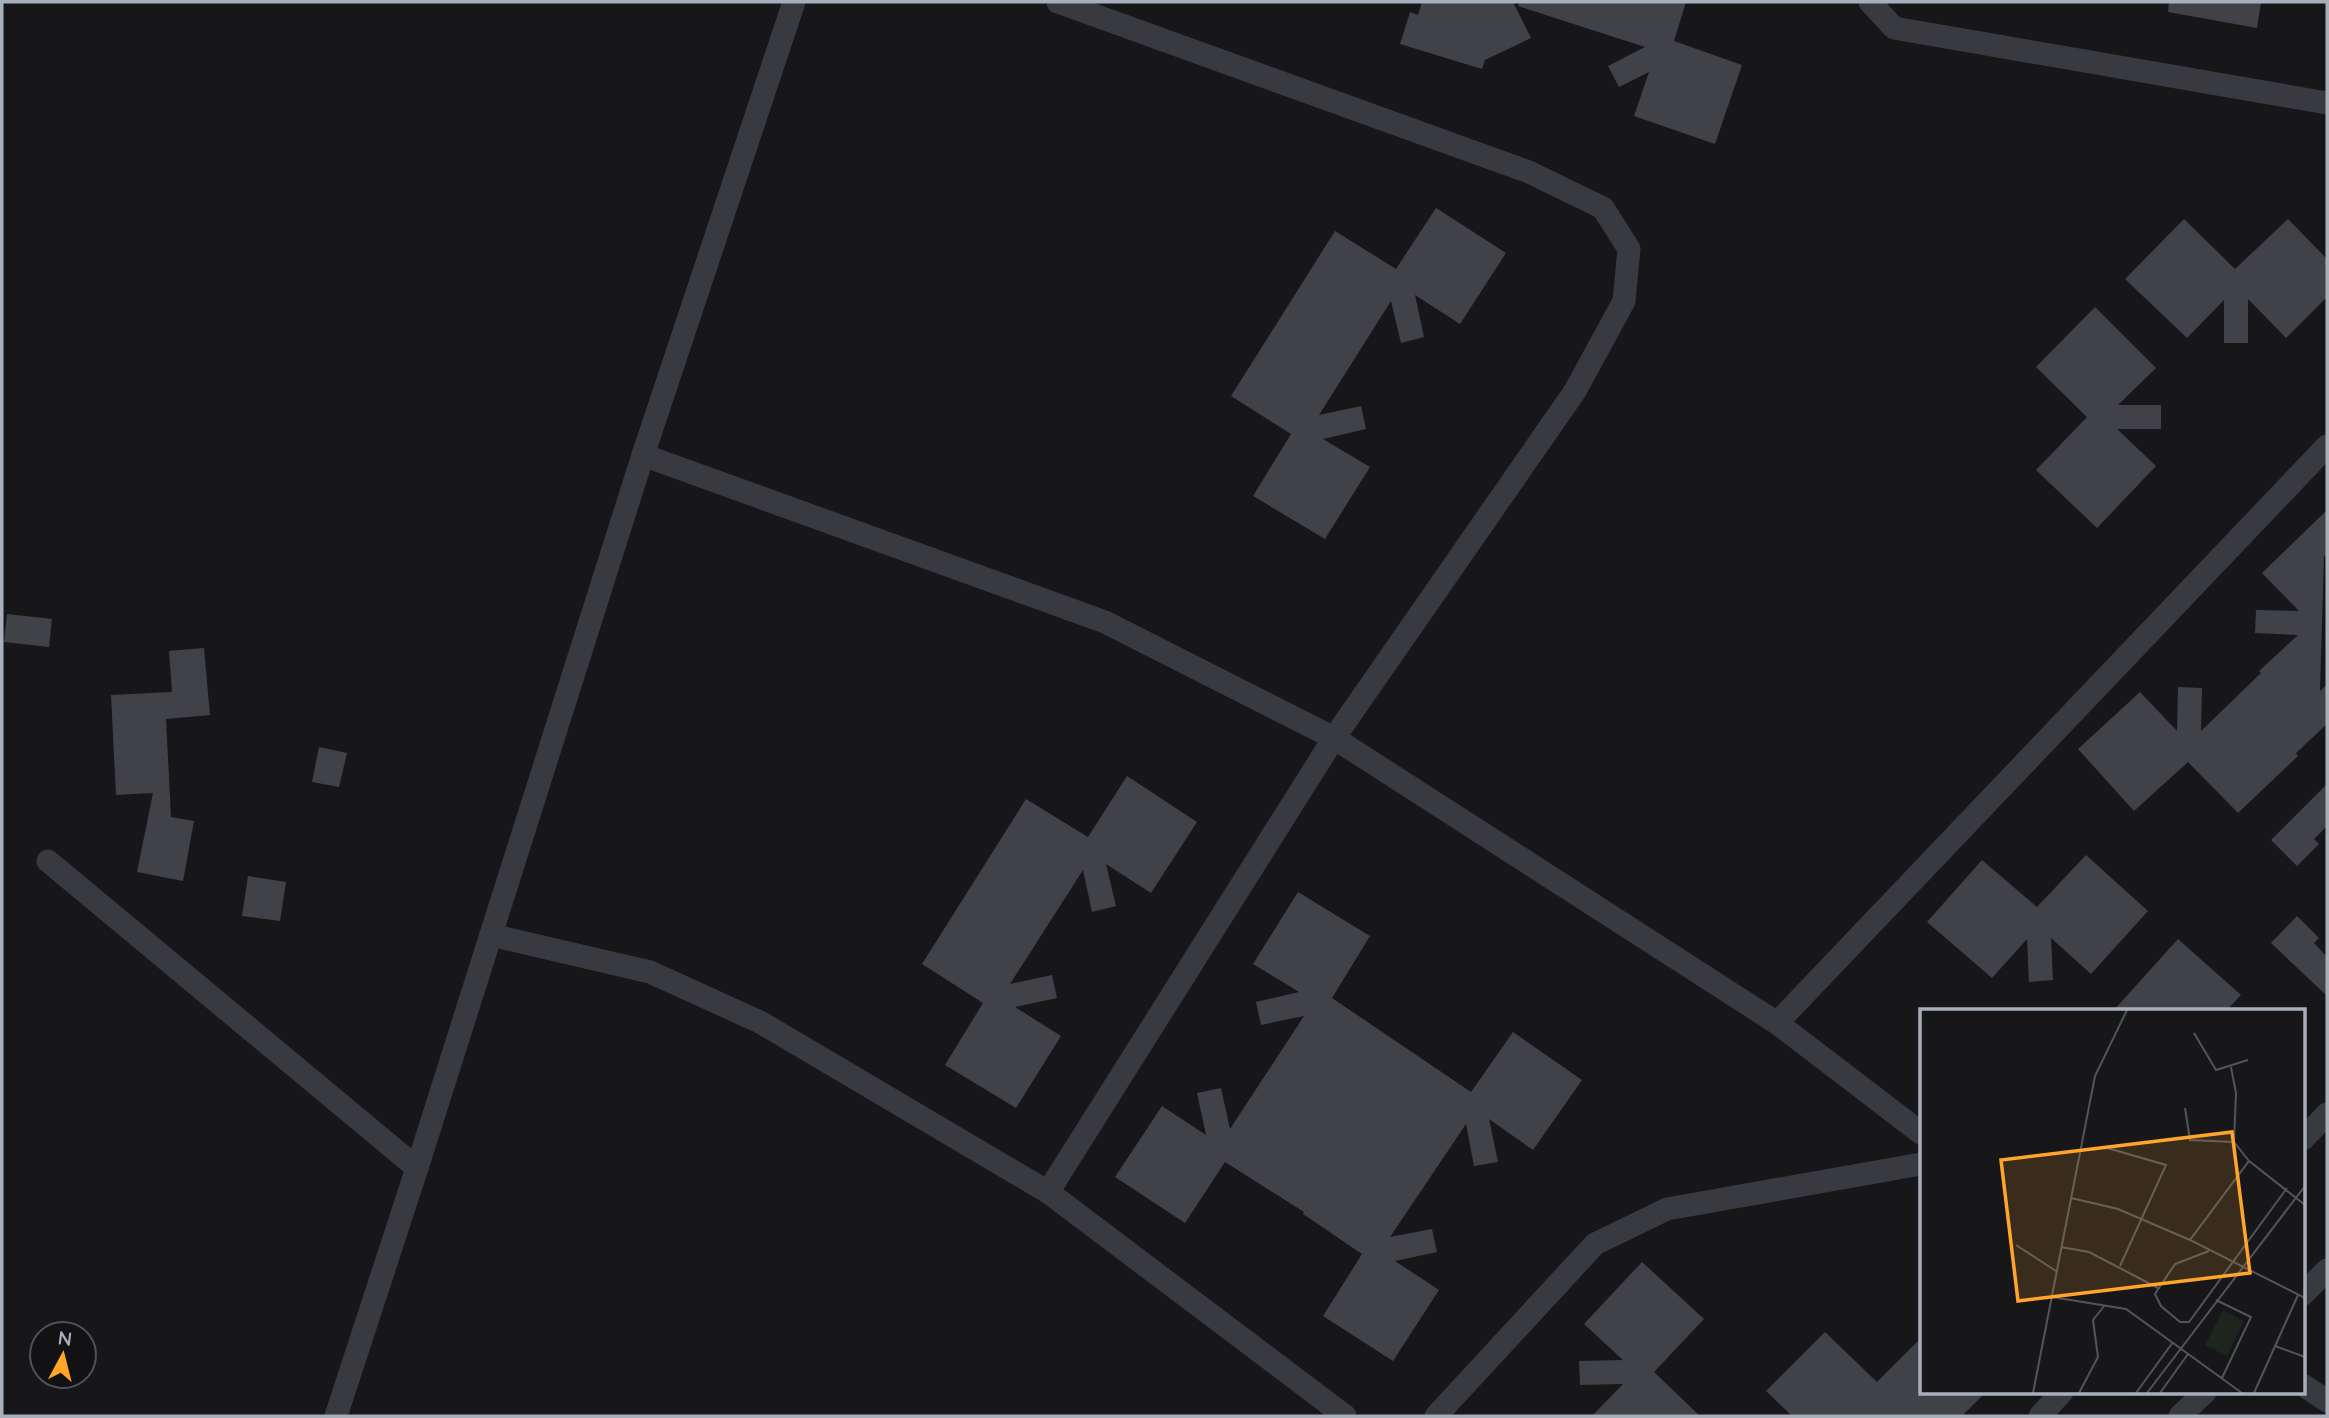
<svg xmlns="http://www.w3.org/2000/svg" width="2329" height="1418" viewBox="0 0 2329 1418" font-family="Quicksand,sans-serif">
  <rect width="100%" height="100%" fill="#17171a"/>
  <!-- building -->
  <g fill="#414247">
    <polygon points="1422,2 1513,2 1531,38 1485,60 1482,69 1400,44 1410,12 1418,15"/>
    <polygon points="1519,2 1686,2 1674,41 1742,65 1715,144 1634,116 1649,72 1619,87 1608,66 1645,47 1518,6"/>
    <polygon points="2169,2 2261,2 2257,28 2168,12"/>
    <polygon points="1436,208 1506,253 1460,324 1415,295 1424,337 1401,343 1391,301 1319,415 1361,406 1366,429 1323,439 1370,467 1325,539 1253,496 1291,434 1231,396 1335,231 1396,269"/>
    <polygon points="2184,219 2235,269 2288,219 2327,259 2327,297 2286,338 2248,299 2248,343 2224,343 2224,300 2187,338 2125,279"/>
    <polygon points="2095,307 2156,368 2118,405 2161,405 2161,429 2117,429 2156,466 2097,528 2036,470 2087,417 2036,367"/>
    <polygon points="2327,510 2327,559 2324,555 2320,691 2327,684 2327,724 2296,753 2298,756 2238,813 2188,762 2134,811 2078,749 2140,692 2177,731 2178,687 2202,688 2201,731 2261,673 2259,671 2298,635 2255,633 2256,610 2299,611 2262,573"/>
    <polygon points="7,614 52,619 49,647 4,642"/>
    <polygon points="204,648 210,715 166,719 171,817 194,821 183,881 137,872 153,793 116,795 111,695 172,692 169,651"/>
    <polygon points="319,747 347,753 339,787 312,782"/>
    <polygon points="1127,776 1197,822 1151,893 1106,864 1116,906 1092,912 1083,870 1010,984 1052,975 1057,998 1015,1007 1061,1036 1016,1108 945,1065 983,1003 922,964 1026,799 1088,837"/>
    <polygon points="2327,784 2327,826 2314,839 2319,844 2297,866 2271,840"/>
    <polygon points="2086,855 2148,911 2091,974 2051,938 2053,980 2029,982 2027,939 1992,978 1927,922 1982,860 2037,907"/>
    <polygon points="248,876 286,882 280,921 242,916"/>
    <polygon points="1298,892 1370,936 1332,998 1471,1092 1513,1032 1582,1080 1533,1150 1489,1119 1498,1162 1474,1166 1466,1124 1390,1237 1432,1229 1437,1252 1395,1261 1439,1290 1393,1361 1323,1316 1362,1254 1303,1214 1304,1212 1225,1162 1185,1223 1115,1177 1162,1106 1206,1135 1197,1093 1221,1088 1230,1129 1304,1016 1261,1025 1256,1002 1299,992 1253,964"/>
    <polygon points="2297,916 2319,938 2314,943 2327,957 2327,996 2271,943"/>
    <polygon points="2178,939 2241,995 2227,1010 2114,1010"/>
    <polygon points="1642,1262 1704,1319 1654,1372 1700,1416 1592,1416 1623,1384 1580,1385 1579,1361 1623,1360 1584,1324"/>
    <polygon points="1825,1332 1877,1382 1921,1338 1921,1392 1986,1392 1962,1416 1792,1416 1766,1391"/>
  </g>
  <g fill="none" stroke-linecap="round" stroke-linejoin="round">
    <!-- street -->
    <g stroke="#383a3f" stroke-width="23">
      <polyline points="1870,2 1894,28 2327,103"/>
      <polyline points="643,455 1105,622 1334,738 1777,1023"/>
      <polyline points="48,861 417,1168"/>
      <polyline points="491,935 650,972 760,1022 1048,1192 1345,1416"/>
      <polyline points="1921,1133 1777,1023 2327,446"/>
      <polyline points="2303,1139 2327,1114"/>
      <polyline points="1048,1192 1334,738 1575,391 1624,301 1629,249 1603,208 1529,172 1058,2"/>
      <polyline points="2303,1294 2327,1270"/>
      <polyline points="2303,1385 2327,1401"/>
      <polyline points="336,1416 417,1168 643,455 794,2"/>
      <polyline points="1436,1416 1595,1244 1667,1209 1921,1164"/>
      <polyline points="2040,1416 2062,1392"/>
      <polyline points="2180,1416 2205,1392"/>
    </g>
  </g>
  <!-- overview -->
  <g transform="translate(1920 1009)">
    <rect width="385" height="385" fill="#17171a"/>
    <path d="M303,301l21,11 -17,35 -22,-11z" fill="#1d251d"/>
    <path fill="none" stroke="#51545a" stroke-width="2" d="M274,24l22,37 32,-10M311,58l5,26 -2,49 15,19M265,99l5,32 44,2M184,138l62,18 -46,101M151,189l47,11 72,31M385,196l-56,-44 -59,79 115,58M96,236l40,26M141,238l28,5 69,36M289,242l-34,13 -20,30 6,12 19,16h9l98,-134M132,288l74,12 116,84M296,291l35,17 -29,61M355,337l30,11M113,384l62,-317 32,-66M159,384l19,-36 -5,-37 12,-15M216,384l37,-51M227,384l158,-207M240,384l28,-39M334,384l44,-98"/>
    <path fill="#ffa52a" fill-opacity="0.15" stroke="#ffa52a" stroke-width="3.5" d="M312,123l18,141 -232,28 -17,-141z"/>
    <rect width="385" height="385" fill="none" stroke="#a8afbb" stroke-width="3.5"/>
  </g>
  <!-- border -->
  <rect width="2329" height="1418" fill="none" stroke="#a8afbb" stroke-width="7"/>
  <!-- north arrow -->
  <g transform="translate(63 1355) rotate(7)"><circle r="33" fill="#121215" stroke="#4e5157" stroke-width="2"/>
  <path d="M0-5L12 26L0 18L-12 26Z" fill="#ffa52a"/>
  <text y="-10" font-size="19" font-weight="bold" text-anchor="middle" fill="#a8afbb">N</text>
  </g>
</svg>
